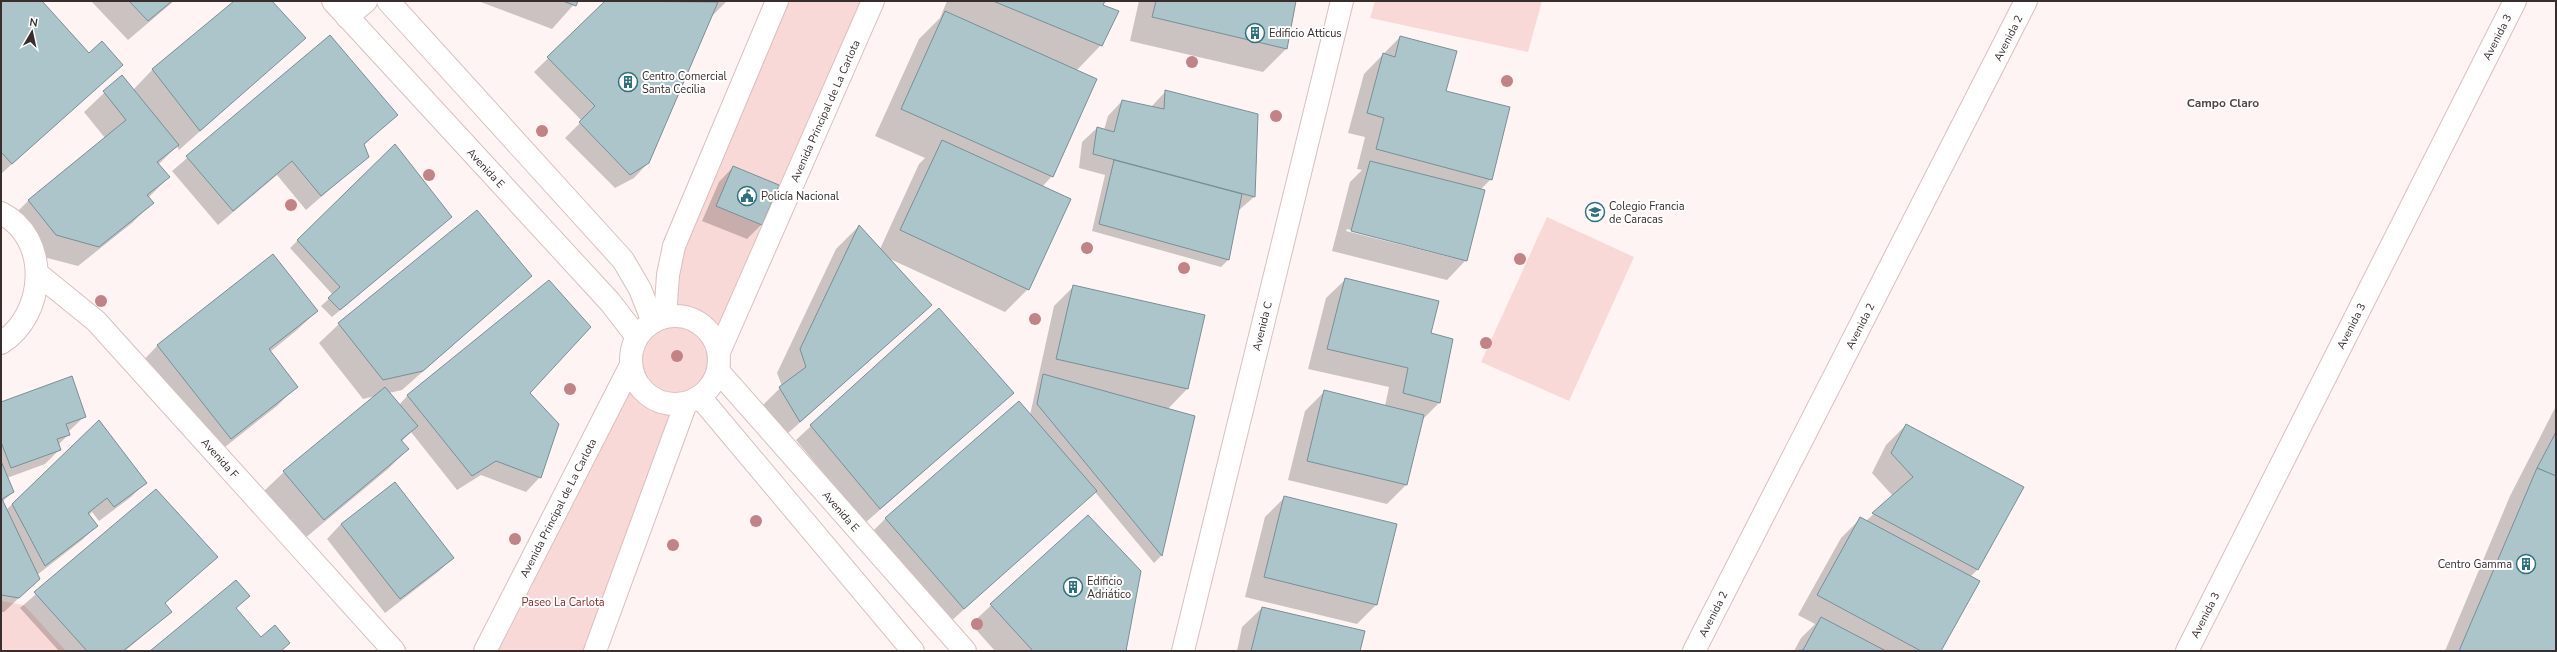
<svg xmlns="http://www.w3.org/2000/svg" width="2557" height="652" viewBox="0 0 2557 652" font-family="'Nunito Sans',sans-serif">
  <rect width="100%" height="100%" fill="#fef4f3"/>
  <!-- green -->
  <g fill="#f9d9d7">
    <polygon points="777,1 873,1 714,381 700,397 595,651 485,651 631,358 634,343 646,326"/>
    <polygon points="1375,1 1542,1 1528,52 1370,18"/>
    <polygon points="1547,217 1634,257 1569,401 1481,362"/>
    <polygon points="1,601 24,605 66,651 1,651"/>
  </g>
  <!-- shadow -->
  <g fill="#0003" fill-rule="evenodd">
    <polygon points="1,1 41,1 89,54 122,65 1,174"/>
    <polygon points="91,1 174,1 128,40"/>
    <polygon points="235,1 271,1 305,38 179,150 177,146 158,165 169,177 148,198 152,203 132,223 78,266 36,255 9,220 28,201 105,138 84,112 122,76 133,90 153,69"/>
    <polygon points="478,1 577,1 552,29"/>
    <polygon points="607,1 727,1 710,18 648,163 634,178 615,188 565,138 582,121 534,72"/>
    <polygon points="947,1 1103,1 1101,45 1076,71 1052,176 1042,187 1028,289 1005,312 890,259 931,305 776,444 756,412 782,386 777,373 836,249 859,226 880,249 919,164 925,158 875,136 919,39 940,18"/>
    <polygon points="1139,1 1295,1 1286,49 1263,72 1130,41"/>
    <polygon points="330,36 396,115 364,145 368,156 306,210 277,175 218,225 172,171"/>
    <path d="M1400,37l91,142 -11,11 -14,70 -19,20 -115,-29 18,-69 12,-12 -5,-1 8,-32 -17,-4 16,-59zM1347,229l107,27v2l-108,-27z"/>
    <polygon points="1166,91 1254,197 1238,211 1228,260 1221,267 1092,231 1105,175 1079,168 1082,142 1097,128 1104,130 1108,116 1122,101 1151,107"/>
    <polygon points="395,145 443,224 332,317 321,306 333,295 290,248"/>
    <polygon points="733,167 777,186 761,225 747,239 702,221 719,182"/>
    <polygon points="273,256 317,311 297,330 270,352 297,386 277,406 211,458 138,366 157,346"/>
    <polygon points="531,276 402,390 389,393 399,405 408,395 529,393 540,477 526,492 481,475 457,490 411,432 401,442 408,449 388,469 304,539 264,491 284,472 375,396 363,399 319,343 339,324"/>
    <polygon points="1346,279 1430,333 1452,340 1439,403 1422,420 1406,485 1387,504 1288,480 1305,411 1325,391 1385,406 1389,387 1308,369 1326,298"/>
    <polygon points="1074,286 1204,316 1187,389 1167,410 1194,417 1161,556 1154,563 1095,492 940,631 862,542 886,518 1030,415 1054,306"/>
    <polygon points="1013,393 865,523 796,440 811,426"/>
    <polygon points="1,403 85,416 68,432 69,434 58,445 59,450 45,464 7,478 13,492 2,502 6,510 99,422 146,482 131,497 99,521 92,512 89,515 97,526 82,540 37,575 39,579 4,612 1,612"/>
    <polygon points="2556,406 2556,651 2445,651 2510,496"/>
    <polygon points="1906,425 1977,570 1970,577 1940,651 1794,651 1801,638 1815,624 1798,615 1841,538 1861,518 1866,521 1893,496 1872,473 1886,445"/>
    <polygon points="156,490 217,557 164,604 171,612 125,651 59,651 20,608"/>
    <polygon points="1285,497 1377,604 1357,624 1245,597 1265,517"/>
    <polygon points="1088,516 1125,651 995,651 971,624"/>
    <polygon points="341,524 453,558 438,572 385,613 327,539"/>
    <polygon points="1262,608 1359,651 1237,651 1242,627"/>
  </g>
  <!-- building -->
  <g fill="#acc5cb" stroke="#788f96">
    <polygon points="1,1 42,1 89,53 102,41 123,65 12,164 1,152"/>
    <polygon points="129,1 172,1 148,21"/>
    <polygon points="234,1 272,1 306,38 200,131 152,69"/>
    <polygon points="563,1 578,1 576,6"/>
    <polygon points="605,1 718,2 649,163 630,175 579,122 595,106 547,57"/>
    <polygon points="993,1 1105,1 1103,5 1119,11 1102,46"/>
    <polygon points="1156,1 1296,1 1287,49 1152,17"/>
    <polygon points="945,11 1097,79 1053,177 901,109"/>
    <polygon points="330,35 398,115 364,144 369,157 321,196 292,161 233,211 186,156"/>
    <polygon points="1400,36 1457,51 1446,91 1510,107 1492,180 1376,149 1384,118 1367,113 1383,53 1395,57"/>
    <polygon points="122,75 179,145 157,162 170,177 147,195 154,203 99,247 56,235 28,200 126,120 103,91"/>
    <polygon points="1165,90 1258,114 1255,197 1093,154 1097,127 1114,132 1122,100 1164,109"/>
    <polygon points="942,140 1071,199 1029,290 900,230"/>
    <polygon points="395,144 452,217 340,310 328,298 340,287 297,240"/>
    <polygon points="1114,160 1242,194 1229,260 1099,224"/>
    <polygon points="1370,161 1485,190 1467,261 1351,231"/>
    <polygon points="733,166 779,185 762,225 716,206"/>
    <polygon points="477,210 532,276 423,371 383,380 338,323"/>
    <polygon points="859,225 932,305 800,422 779,387 806,367 800,349"/>
    <polygon points="273,254 318,311 269,349 298,387 231,439 157,345"/>
    <polygon points="1345,278 1439,301 1431,333 1453,339 1440,403 1403,393 1408,368 1327,349"/>
    <polygon points="549,280 591,327 530,393 559,424 541,478 496,461 472,476 407,395"/>
    <polygon points="1073,285 1205,315 1188,389 1056,359"/>
    <polygon points="939,308 1014,393 880,509 810,425"/>
    <polygon points="1043,374 1195,416 1162,556 1037,404"/>
    <polygon points="72,376 86,417 66,424 70,435 57,439 61,450 11,468 1,442 1,402"/>
    <polygon points="385,387 418,426 401,440 409,449 324,520 283,471"/>
    <polygon points="1324,390 1424,415 1407,485 1307,461"/>
    <polygon points="1019,401 1097,491 964,609 885,518"/>
    <polygon points="99,420 147,483 114,507 107,498 88,513 98,526 45,566 12,504"/>
    <polygon points="1906,424 2024,487 1978,570 1872,513 1913,477 1891,453"/>
    <polygon points="2556,432 2556,476 2537,468"/>
    <polygon points="1,461 14,492 2,499 40,579 19,598 1,595"/>
    <polygon points="2537,468 2556,476 2556,651 2459,651"/>
    <polygon points="395,482 454,558 400,599 341,524"/>
    <polygon points="156,489 218,557 165,603 172,612 123,651 87,651 34,592"/>
    <polygon points="1284,496 1397,524 1377,605 1264,577"/>
    <polygon points="1088,515 1141,571 1126,651 1033,651 990,604"/>
    <polygon points="1860,517 1980,581 1941,651 1921,651 1817,595"/>
    <polygon points="236,580 250,596 236,608 261,637 275,625 290,643 281,651 150,651"/>
    <polygon points="1262,607 1365,631 1360,651 1251,651"/>
    <polygon points="1821,617 1886,651 1794,651 1803,650"/>
  </g>
  <g fill="none" stroke-linecap="round" stroke-linejoin="round">
    <!-- street casing -->
    <g stroke="#d8c0be" stroke-width="24">
      <g id="street">
        <polyline points="333,1 610,302 637,337"/>
        <polyline points="388,1 623,260 640,289 653,322"/>
        <polyline points="347,17 366,1"/>
        <path d="M1,213c50,25 45,102 0,130"/>
        <polyline points="38,274 96,321 394,651"/>
        <circle cx="675" cy="360" r="44"/>
        <polyline points="665,317 668,275 674,246 777,1"/>
        <polyline points="719,352 873,1"/>
        <polyline points="718,371 965,651"/>
        <polyline points="700,397 913,651"/>
        <polyline points="485,651 631,365"/>
        <polyline points="595,651 686,403"/>
        <polyline points="1183,651 1342,1"/>
        <polyline points="1694,651 2026,1"/>
        <polyline points="2187,651 2515,1"/>
      </g>
    </g>
    <!-- street -->
    <use href="#street" stroke="#fff" stroke-width="22"/>
  </g>
  <!-- trees -->
  <g fill="#c18385">
    <circle cx="1192" cy="62" r="6"/>
    <circle cx="1507" cy="81" r="6"/>
    <circle cx="1276" cy="116" r="6"/>
    <circle cx="542" cy="131" r="6"/>
    <circle cx="429" cy="175" r="6"/>
    <circle cx="291" cy="205" r="6"/>
    <circle cx="1087" cy="248" r="6"/>
    <circle cx="1520" cy="259" r="6"/>
    <circle cx="1184" cy="268" r="6"/>
    <circle cx="101" cy="301" r="6"/>
    <circle cx="1035" cy="319" r="6"/>
    <circle cx="1486" cy="343" r="6"/>
    <circle cx="677" cy="356" r="6"/>
    <circle cx="570" cy="389" r="6"/>
    <circle cx="756" cy="521" r="6"/>
    <circle cx="515" cy="539" r="6"/>
    <circle cx="673" cy="545" r="6"/>
    <circle cx="977" cy="624" r="6"/>
  </g>
  <!-- icons -->
  <defs>
    <g id="building-ring" transform="scale(1)"><circle r="9.5" fill="#fff" stroke="#2d7181" stroke-width="1.5"/><path d="M-4-6H4V6H1V3H-1V6H-4ZM-2.5-4.3h1.7v1.8h-1.7ZM.8-4.3h1.7v1.8H.8ZM-2.5-1h1.7V.8h-1.7ZM.8-1h1.7V.8H.8Z" fill="#2d7181"/></g>
    <g id="civic-ring" transform="scale(1)"><circle r="9.5" fill="#fff" stroke="#2d7181" stroke-width="1.5"/><path d="M-.6-6.5H3V-4.5H.6V-3L4-1V1h2V6H-6V1h2V-1L-.6-3ZM-1.2 2.5V6h2.4V2.5Z" fill="#2d7181"/></g>
    <g id="school-ring" transform="scale(1)"><circle r="9.5" fill="#fff" stroke="#2d7181" stroke-width="1.5"/><path d="M0-5L7-2L0 1L-7-2ZM-4 1L0 2.5L4 1V4Q0 6-4 4Z" fill="#2d7181"/></g>
  </defs>
  <g fill-rule="evenodd">
    <use href="#building-ring" x="1255" y="33"/>
    <use href="#building-ring" x="628" y="82"/>
    <use href="#civic-ring" x="747" y="196"/>
    <use href="#school-ring" x="1595" y="212"/>
    <use href="#building-ring" x="2526" y="564"/>
    <use href="#building-ring" x="1073" y="587"/>
  </g>
  <g text-anchor="middle" stroke-width="4" stroke-linejoin="round" paint-order="stroke">
    <!-- poi labels -->
    <g font-size="11" fill="#372e2d" stroke="#fff" text-anchor="start">
      <text x="1269" y="37">Edificio Atticus</text>
      <text x="642" y="80">Centro Comercial<tspan x="642" dy="13">Santa Cecilia</tspan></text>
      <text x="761" y="200">Policía Nacional</text>
      <text x="1609" y="210">Colegio Francia<tspan x="1609" dy="13">de Caracas</tspan></text>
      <text x="2512" y="568" text-anchor="end">Centro Gamma</text>
      <text x="1087" y="585">Edificio<tspan x="1087" dy="13">Adriático</tspan></text>
    </g>
    <!-- street labels -->
    <g font-size="11" fill="#372e2d" stroke="#fff">
      <text transform="translate(2497 37) rotate(-63)" y="4">Avenida 3</text>
      <text transform="translate(2008 38) rotate(-63)" y="4">Avenida 2</text>
      <text transform="translate(825 111) rotate(-66)" y="4">Avenida Principal de La Carlota</text>
      <text transform="translate(486 168) rotate(47)" y="4">Avenida E</text>
      <text transform="translate(1262 326) rotate(-76)" y="4">Avenida C</text>
      <text transform="translate(1860 326) rotate(-63)" y="4">Avenida 2</text>
      <text transform="translate(2351 326) rotate(-63)" y="4">Avenida 3</text>
      <text transform="translate(220 458) rotate(48)" y="4">Avenida F</text>
      <text transform="translate(558 508) rotate(-63)" y="4">Avenida Principal de La Carlota</text>
      <text transform="translate(841 511) rotate(49)" y="4">Avenida E</text>
      <text transform="translate(1713 614) rotate(-63)" y="4">Avenida 2</text>
      <text transform="translate(2205 615) rotate(-63)" y="4">Avenida 3</text>
    </g>
    <!-- park labels -->
    <g font-size="11" fill="#8f272b" stroke="#fff">
      <text x="563" y="606">Paseo La Carlota</text>
    </g>
    <!-- neighbourhood labels -->
    <g font-size="12" font-weight="bold" fill="#584342" stroke="#fff">
      <text x="2223" y="107">Campo Claro</text>
    </g>
  </g>
  <!-- border -->
  <rect width="2557" height="652" fill="none" stroke="#372e2d" stroke-width="4"/>
  <!-- north arrow -->
  <g transform="translate(32 32) rotate(9)" stroke="#ffffff" stroke-width="3" paint-order="stroke">
  <path d="M0-3L7 15L0 10L-7 15Z" fill="#372e2d"/>
  <text y="-6" font-size="11" font-weight="bold" text-anchor="middle" fill="#372e2d">N</text>
  </g>
</svg>
